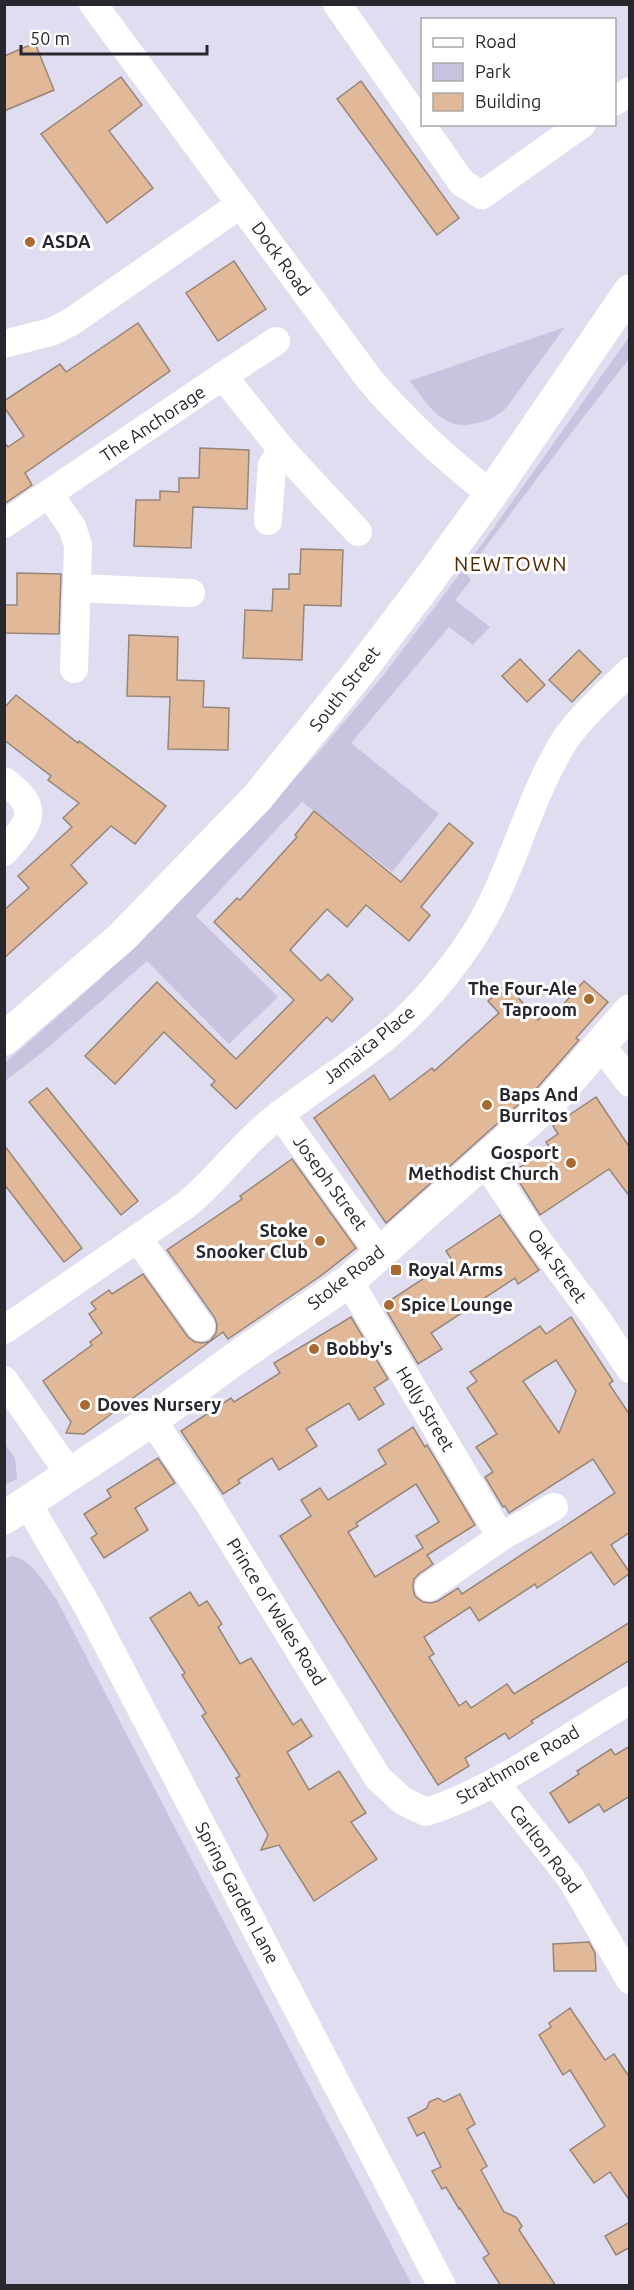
<svg xmlns="http://www.w3.org/2000/svg" width="634" height="2290" viewBox="0 0 634 2290" font-family="Ubuntu,sans-serif">
  <rect width="100%" height="100%" fill="#e1ddf0"/>
  <!-- green -->
  <g fill="#c9c3df">
    <path d="M565,327l-58,80c-10,10 -20,14 -34,17 -30,7 -47,-21 -63,-43z"/>
    <polygon points="629,337 629,359 578,424 466,573 471,580 455,600 490,627 473,645 449,627 351,743 439,814 392,872 302,802 196,916 278,997 229,1044 147,961 44,1051 5,1081 5,1063 99,980 252,825 324,746 386,672 482,544"/>
    <polygon points="4,1443 15,1458 17,1479 5,1485"/>
    <path d="M12,1556c19,2 34,30 45,44l355,685h-407l-1,-725z"/>
  </g>
  <!-- building -->
  <g fill="#e2b998" stroke="#95867a" stroke-width="1.5" fill-rule="evenodd">
    <polygon points="35,43 54,90 4,111 4,56"/>
    <polygon points="121,77 142,105 109,131 153,188 107,223 41,134"/>
    <polygon points="361,81 459,218 437,235 337,99"/>
    <polygon points="234,261 266,309 218,341 186,293"/>
    <polygon points="138,323 170,371 25,473 32,485 4,504 4,442 8,447 24,436 4,407 4,401 60,364 66,372"/>
    <polygon points="200,448 249,450 247,509 193,507 191,548 134,546 136,500 160,500 160,491 179,492 179,478 199,478"/>
    <polygon points="301,549 343,550 341,606 304,605 302,660 243,658 245,610 272,611 273,589 289,589 289,574 300,574"/>
    <polygon points="17,573 61,574 59,634 4,633 4,605 17,605"/>
    <polygon points="129,635 178,637 177,680 204,681 203,707 229,708 228,750 168,749 170,697 127,696"/>
    <polygon points="579,650 601,672 572,702 549,680"/>
    <polygon points="520,659 545,685 527,702 502,676"/>
    <polygon points="16,695 78,743 79,741 166,806 135,844 111,826 71,865 87,883 4,958 4,910 29,888 18,876 72,827 63,818 79,803 48,780 51,776 4,740 4,708"/>
    <polygon points="314,811 401,882 449,823 473,843 421,907 430,915 409,941 366,905 347,927 327,909 290,950 321,981 328,974 353,999 332,1022 327,1017 236,1109 211,1085 215,1081 164,1032 115,1084 85,1056 157,982 236,1059 294,1000 214,922 237,898 240,900 297,837 295,835"/>
    <polygon points="584,981 608,1002 576,1038 579,1040 537,1088 386,1223 314,1118 374,1075 390,1100 432,1068 434,1071 499,1013 488,1001 506,984 538,1020 545,1011 552,1017"/>
    <polygon points="47,1088 138,1201 121,1215 29,1102"/>
    <polygon points="596,1097 630,1148 630,1197 609,1169 540,1215 513,1172 549,1147 546,1142 558,1134 553,1126"/>
    <polygon points="4,1145 82,1248 64,1262 4,1184"/>
    <polygon points="292,1159 356,1248 322,1275 228,1339 223,1332 84,1434 66,1433 71,1422 43,1381 92,1345 90,1342 102,1333 89,1314 96,1309 91,1303 109,1290 112,1294 143,1274 188,1337 195,1342 203,1343 210,1341 216,1333 217,1325 215,1318 167,1250 242,1199 240,1196"/>
    <polygon points="500,1215 539,1270 518,1284 515,1278 431,1333 442,1349 418,1364 383,1305 452,1260 446,1251"/>
    <polygon points="351,1317 388,1379 374,1388 384,1404 359,1420 349,1403 306,1429 317,1446 279,1470 272,1458 238,1480 240,1483 223,1494 181,1431 231,1398 234,1402 280,1373 274,1363"/>
    <path d="M571,1317l42,64 -4,3 21,31v117l-19,13 19,28 -16,12 -23,-33 -54,36 -2,-4 -56,37 -9,-14 -46,30 10,17 -5,3 30,49 7,-5 5,7 36,-24 7,10 116,-72v38l-99,61 2,2 -24,16 -4,-6 -40,25 4,8 -31,19 -158,-249 31,-20 -10,-16 19,-12 8,12 58,-36 -8,-14 35,-23 12,20 2,-2 48,80 -48,30 6,9 -14,10 -5,5 -1,9 2,8 8,6 8,1 7,-2 20,-13 4,6 153,-101 -22,-34 -84,54 -4,-7 -2,1 -18,-30 8,-5 -17,-25 21,-13 -30,-46 10,-7 -7,-9 70,-46 6,8zM556,1360l20,31 -17,42 -36,-52zM416,1484l23,38 -23,14 7,12 -48,29 -27,-45 10,-6 -2,-3z"/>
    <polygon points="158,1458 175,1483 135,1508 148,1530 104,1558 91,1538 97,1534 84,1514 111,1497 107,1490"/>
    <polygon points="190,1592 199,1606 207,1601 222,1624 218,1627 240,1664 251,1658 293,1725 301,1719 312,1736 287,1752 309,1790 339,1771 366,1813 351,1822 377,1859 314,1901 279,1845 261,1850 268,1835 236,1778 240,1776 202,1716 206,1713 182,1675 185,1673 150,1618"/>
    <polygon points="630,1746 630,1796 604,1812 599,1804 569,1823 550,1793 579,1774 577,1771 611,1749 615,1755"/>
    <polygon points="589,1942 595,1953 596,1971 554,1971 553,1944"/>
    <polygon points="570,2008 605,2060 614,2054 630,2078 630,2201 610,2172 594,2183 570,2150 605,2126 570,2070 563,2075 539,2035 551,2027 549,2023"/>
    <polygon points="460,2094 475,2124 467,2129 487,2166 481,2170 504,2212 516,2217 522,2226 519,2230 556,2286 501,2286 483,2258 489,2254 460,2208 459,2209 446,2187 442,2189 432,2171 441,2167 424,2132 417,2136 408,2118 427,2108 429,2102 438,2098 444,2102"/>
    <polygon points="630,2222 630,2247 616,2255 605,2236"/>
  </g>
  <g fill="none" stroke-linecap="round" stroke-linejoin="round">
    <!-- street -->
    <g stroke="#fff" stroke-width="28">
      <path d="M93,4l277,376c36,42 77,80 121,114"/>
      <polyline points="337,4 462,183 482,195 582,124"/>
      <polyline points="614,102 630,91"/>
      <polyline points="4,344 51,332 71,322 241,204"/>
      <polyline points="223,376 276,341"/>
      <polyline points="49,494 72,527 78,545 74,669"/>
      <polyline points="268,521 272,465 282,450 358,532"/>
      <polyline points="4,524 223,376 282,450"/>
      <polyline points="77,588 191,593"/>
      <path d="M4,781c38,27 26,42 0,71"/>
      <polyline points="599,1047 611,1058 630,1083"/>
      <polyline points="280,1114 379,1252"/>
      <polyline points="485,1162 536,1238 597,1319 630,1369"/>
      <polyline points="138,1239 201,1327"/>
      <polyline points="349,1281 501,1537"/>
      <path d="M4,1330l182,-125c30,-24 52,-56 81,-80 33,-28 71,-51 106,-78 39,-30 73,-69 100,-110 38,-59 52,-129 87,-189 14,-26 48,-55 70,-77"/>
      <polyline points="4,1380 71,1476"/>
      <path d="M152,1420l56,82 170,276 25,23 23,11c71,-22 139,-74 204,-112"/>
      <polyline points="28,1504 88,1607 442,2286"/>
      <polyline points="429,1587 501,1537 554,1507"/>
      <polyline points="495,1783 570,1877 630,1980"/>
    </g>
    <!-- secondary -->
    <g stroke="#fff" stroke-width="33">
      <polyline points="4,1039 122,937 257,798 359,672 428,581 491,494 630,291"/>
      <polyline points="4,1518 152,1420 236,1358 349,1281 550,1102 630,1011"/>
    </g>
  </g>
  <!-- markers -->
  <g fill="#a96a32" stroke="#fff" stroke-width="2">
    <circle cx="30" cy="242" r="6"/>
    <circle cx="589" cy="999" r="6"/>
    <circle cx="487" cy="1105" r="6"/>
    <circle cx="571" cy="1163" r="6"/>
    <circle cx="320" cy="1241" r="6"/>
    <rect x="390" y="1264" width="12" height="12" rx="3"/>
    <circle cx="389" cy="1305" r="6"/>
    <circle cx="314" cy="1349" r="6"/>
    <circle cx="85" cy="1405" r="6"/>
  </g>
  <g text-anchor="middle" stroke-width="6" stroke-linejoin="round" paint-order="stroke">
    <!-- poi labels -->
    <g font-size="18" font-weight="bold" fill="#29272e" stroke="#fff" text-anchor="start">
      <text x="42" y="248">ASDA</text>
      <text x="577" y="995" text-anchor="end">The Four-Ale<tspan x="577" dy="21">Taproom</tspan></text>
      <text x="499" y="1101">Baps And<tspan x="499" dy="21">Burritos</tspan></text>
      <text x="559" y="1159" text-anchor="end">Gosport<tspan x="559" dy="21">Methodist Church</tspan></text>
      <text x="308" y="1237" text-anchor="end">Stoke<tspan x="308" dy="21">Snooker Club</tspan></text>
      <text x="408" y="1276">Royal Arms</text>
      <text x="401" y="1311">Spice Lounge</text>
      <text x="326" y="1355">Bobby's</text>
      <text x="97" y="1411">Doves Nursery</text>
    </g>
    <!-- street labels -->
    <g font-size="18" fill="#29272e" stroke="#fff">
      <text transform="translate(281 259) rotate(54)" y="6">Dock Road</text>
      <text transform="translate(153 424) rotate(-34)" y="6">The Anchorage</text>
      <text transform="translate(345 689) rotate(-52)" y="6">South Street</text>
      <text transform="translate(369 1045) rotate(-39)" y="6">Jamaica Place</text>
      <text transform="translate(330 1183) rotate(54)" y="6">Joseph Street</text>
      <text transform="translate(557 1266) rotate(54)" y="6">Oak Street</text>
      <text transform="translate(346 1278) rotate(-38)" y="6">Stoke Road</text>
      <text transform="translate(425 1409) rotate(59)" y="6">Holly Street</text>
      <text transform="translate(276 1612) rotate(58)" y="6">Prince of Wales Road</text>
      <text transform="translate(518 1765) rotate(-30)" y="6">Strathmore Road</text>
      <text transform="translate(545 1849) rotate(53)" y="6">Carlton Road</text>
      <text transform="translate(237 1893) rotate(62)" y="6">Spring Garden Lane</text>
    </g>
    <!-- neighbourhood labels -->
    <g font-size="20" letter-spacing="1.5" fill="#522900" stroke="#fff">
      <text x="511" y="571">NEWTOWN</text>
    </g>
  </g>
  <!-- border -->
  <rect width="634" height="2290" fill="none" stroke="#29272e" stroke-width="12"/>
  <!-- legend -->
  <rect x="421" y="18" width="195" height="108" fill="#ffffff" stroke="#a9a9ab" stroke-width="1.5"/>
  <rect x="433" y="38" width="30" height="9" fill="#ffffff" stroke="#a9a9ab" stroke-width="1.5"/>
  <text x="475" y="48" font-size="18" fill="#29272e">Road</text>
  <rect x="433" y="63" width="30" height="18" fill="#c9c3df" stroke="#a9a9ab" stroke-width="1.5"/>
  <text x="475" y="78" font-size="18" fill="#29272e">Park</text>
  <rect x="433" y="93" width="30" height="18" fill="#e2b998" stroke="#a9a9ab" stroke-width="1.5"/>
  <text x="475" y="108" font-size="18" fill="#29272e">Building</text>
  <!-- scale -->
  <path d="M21 45v9h186v-9" fill="none" stroke="#29272e" stroke-width="3"/>
  <text x="30" y="45" font-size="18" fill="#29272e" stroke="#ffffff" stroke-width="4.5" paint-order="stroke">50 m</text>
</svg>
